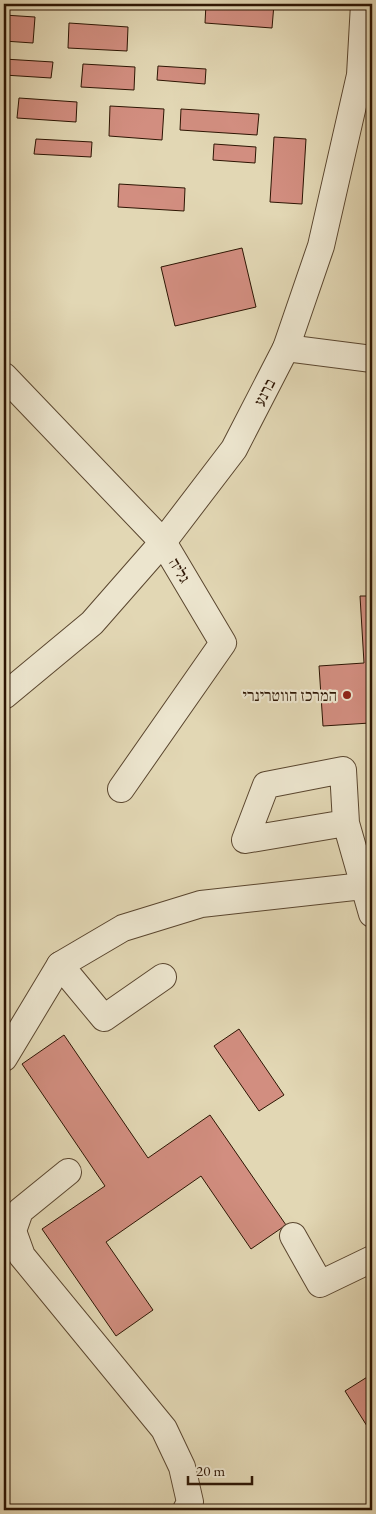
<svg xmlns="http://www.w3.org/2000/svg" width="376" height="1514" viewBox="0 0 376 1514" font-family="'EB Garamond','Frank Ruhl Libre',serif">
  <rect width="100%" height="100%" fill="#e2d7b4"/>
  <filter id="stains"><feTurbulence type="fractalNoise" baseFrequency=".004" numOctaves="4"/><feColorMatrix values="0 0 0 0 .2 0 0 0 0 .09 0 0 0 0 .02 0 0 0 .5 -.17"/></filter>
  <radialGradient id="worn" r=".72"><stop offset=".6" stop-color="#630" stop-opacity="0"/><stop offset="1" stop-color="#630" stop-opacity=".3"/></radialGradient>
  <!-- building -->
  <g fill="#d28e80" stroke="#2d1503">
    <polygon points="206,4 274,4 272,28 205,23"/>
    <polygon points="4,15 35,17 33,43 4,41"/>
    <polygon points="69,23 128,27 127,51 68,48"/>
    <polygon points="4,59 53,62 51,78 4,75"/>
    <polygon points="83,64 135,67 134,90 81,87"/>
    <polygon points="158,66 206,69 205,84 157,80"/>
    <polygon points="19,98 77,102 76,122 17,118"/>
    <polygon points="110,106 164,109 162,140 109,136"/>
    <polygon points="181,109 259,114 257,135 180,130"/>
    <polygon points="274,137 306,139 302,204 270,202"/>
    <polygon points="36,139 92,142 91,157 34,154"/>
    <polygon points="214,144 256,147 255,163 213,160"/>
    <polygon points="119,184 185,188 184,211 118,207"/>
    <polygon points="242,248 256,307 175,326 161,267"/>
    <polygon points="360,596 372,596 372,756 370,723 323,726 319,666 364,663"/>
    <polygon points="239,1029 284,1095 259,1111 214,1046"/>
    <polygon points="64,1035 148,1158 210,1115 286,1225 251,1249 201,1176 106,1242 153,1310 116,1336 42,1229 105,1186 22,1064"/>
    <polygon points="372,1374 372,1434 345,1391"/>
  </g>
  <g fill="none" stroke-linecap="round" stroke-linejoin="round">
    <!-- minor casing -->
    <g stroke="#5a462f" stroke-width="28">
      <g id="minor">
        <polyline points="286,348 372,359"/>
        <polyline points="4,376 163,542 223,643 121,789"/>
        <polyline points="4,696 92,623 163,542 234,449 286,348 321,246 360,75 364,4"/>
        <polyline points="346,823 245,840 266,785 343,770 346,823 372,914"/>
        <polyline points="60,965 104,1018 163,977"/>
        <polyline points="4,1058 60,965 123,928 201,904 372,885"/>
        <polyline points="68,1172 20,1211 13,1231 22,1256 164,1429 182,1467 190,1502 186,1510"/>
        <polyline points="293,1236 320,1284 372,1259"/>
      </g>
    </g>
    <!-- minor -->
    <use href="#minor" stroke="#ece5ce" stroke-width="26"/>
  </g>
  <!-- markers -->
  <circle fill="#8f2418" stroke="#ece5ce" stroke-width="2" cx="347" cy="695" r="5"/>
  <g text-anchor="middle" stroke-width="4.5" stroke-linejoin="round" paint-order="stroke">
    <!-- street labels -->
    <g font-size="16" fill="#2d1503" stroke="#ece5ce">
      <text transform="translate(264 392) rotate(-63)" y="6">ברנע</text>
      <text transform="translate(180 570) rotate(59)" y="6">גליה</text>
    </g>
    <!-- poi labels -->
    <g font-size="16" fill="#2d1503" stroke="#ece5ce" text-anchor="end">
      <text x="337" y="701">המרכז הווטרינרי</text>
    </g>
  </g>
  <!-- margin -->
  <rect width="376" height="1514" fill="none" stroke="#e2d7b4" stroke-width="20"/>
  <rect x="5" y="5" width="366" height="1504" fill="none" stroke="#2d1503" stroke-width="2.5"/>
  <rect x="10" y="10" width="356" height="1494" fill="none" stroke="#2d1503"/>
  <!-- scale -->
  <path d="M188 1476v8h64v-8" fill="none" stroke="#2d1503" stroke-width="2.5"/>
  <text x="196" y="1476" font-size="15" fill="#2d1503" stroke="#ece5ce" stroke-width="4" paint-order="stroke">20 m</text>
  <rect width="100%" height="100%" filter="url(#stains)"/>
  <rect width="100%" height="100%" fill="url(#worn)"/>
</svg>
